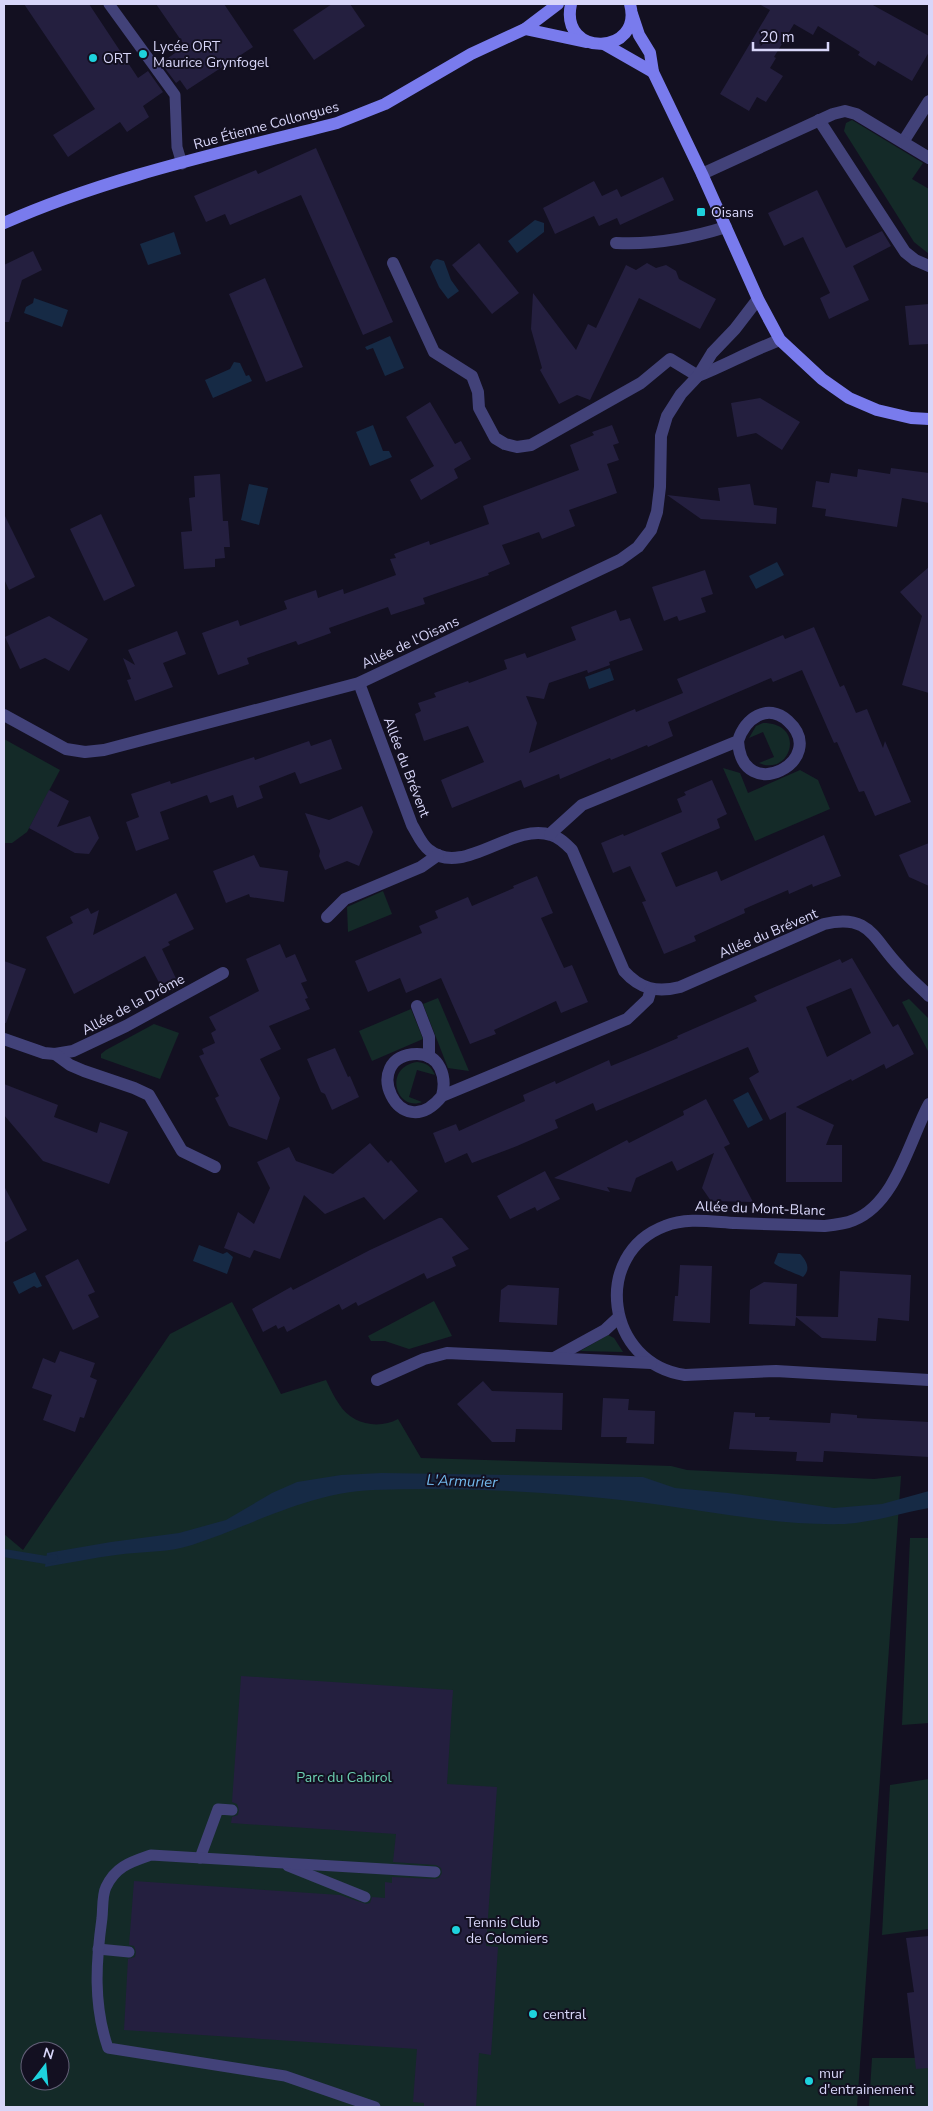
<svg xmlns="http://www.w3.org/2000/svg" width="933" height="2111" viewBox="0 0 933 2111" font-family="'Nunito Sans',sans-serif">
  <rect width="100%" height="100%" fill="#131021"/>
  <!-- green -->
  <g fill="#142a28" fill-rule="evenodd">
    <polygon points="852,120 923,163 912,179 929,189 929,254 914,242 844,131 846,123"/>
    <path d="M763,723c44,0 28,54 -4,40l15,-6 -11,-25 -14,6 7,-12z"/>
    <polygon points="4,739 60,770 27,832 12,843 4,843"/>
    <polygon points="723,768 740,773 748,793 800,770 818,780 830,809 755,841"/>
    <polygon points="383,891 392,914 348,932 347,907"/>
    <polygon points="438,998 469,1071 448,1068 423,1004"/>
    <polygon points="909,999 929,1019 929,1053 902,1002"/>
    <polygon points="411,1009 423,1039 372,1061 359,1031"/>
    <polygon points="154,1024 179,1033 160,1079 101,1058 101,1054 106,1050"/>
    <path d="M417,1062c10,1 14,4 18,13l-18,-5 -8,27 13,5c-25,10 -40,-34 -5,-40z"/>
    <polygon points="434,1301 452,1336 409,1349 385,1341 371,1341 368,1336"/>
    <path d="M232,1302l49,92 45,-14c4,8 8,17 13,24 12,20 39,26 59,15l23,39 250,8 16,4 187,9 27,-3 -44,631h-853v-573l19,16 147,-216zM30,2051h30v30h-30z"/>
    <polygon points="608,1335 614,1338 623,1352 580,1351"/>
    <polygon points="910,1538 929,1538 929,1723 902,1725"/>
    <polygon points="929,1779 929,1929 882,1935 890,1785"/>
    <polygon points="872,2058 929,2058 929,2107 869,2107"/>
  </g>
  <!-- water -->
  <g fill="#162a45">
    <polygon points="535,220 544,223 544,232 517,253 508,241"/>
    <polygon points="174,232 181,254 148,265 140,244"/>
    <polygon points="437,259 444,261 451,280 459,291 448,299 439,287 430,267 433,261"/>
    <polygon points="34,298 68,310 62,327 24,313 26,307 33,303"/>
    <polygon points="390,336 404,368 385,376 373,348 367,350 365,347"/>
    <polygon points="234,362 240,363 246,376 249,375 252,381 213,398 205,380 230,369"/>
    <polygon points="373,425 383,451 389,451 392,457 370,466 356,432"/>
    <polygon points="249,484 268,488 259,525 241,520"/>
    <polygon points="777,562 784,575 756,589 749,576"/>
    <polygon points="610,668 614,680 589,689 585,677"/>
    <polygon points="748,1092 763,1120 748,1128 733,1100"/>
    <polygon points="199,1245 223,1254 227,1252 233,1257 227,1274 193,1261"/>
    <path d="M778,1253l22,1c7,7 11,15 3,23 -8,-4 -24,-9 -29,-14z"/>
    <polygon points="35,1272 42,1286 37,1288 34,1286 19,1294 13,1282"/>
    <path d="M382,1473l261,4 32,11 53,5 106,15 48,-4 47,-13v17c-28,5 -55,14 -84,16 -71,2 -145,-15 -215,-23 -85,-10 -172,-14 -257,-11 -66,3 -120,35 -181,55 -24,8 -51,6 -76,10 -24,3 -47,8 -71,12l2,-14 64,-11 68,-9 47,-13 46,-27 25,-11 44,-7z"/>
  </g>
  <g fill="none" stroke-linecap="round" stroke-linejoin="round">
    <!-- stream -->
    <polyline stroke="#162a45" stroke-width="8" points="4,1553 46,1560 54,1558"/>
  </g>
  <!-- building -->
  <g fill="#241f3f" fill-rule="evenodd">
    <polygon points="24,4 89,4 138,78 148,71 163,92 143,106 149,117 127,132 120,122 68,157 53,135 95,109"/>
    <polygon points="156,4 224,4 253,47 187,90 180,80 176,83 161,63 185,46"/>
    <polygon points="332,4 350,4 365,26 314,60 293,30"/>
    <polygon points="759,4 871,4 929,36 929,52 912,81 878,61 875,66 858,55 860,52 818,26 813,35 794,24 774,57 776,58 770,68 783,76 766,102 757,97 749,111 720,94 770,10"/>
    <polygon points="316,148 393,322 363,335 301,195 230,225 225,214 206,222 194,196 256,170 258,174"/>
    <polygon points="663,177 674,200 620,225 617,218 599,226 594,216 555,234 543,208 594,181 602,196 617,189 621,197"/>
    <polygon points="817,190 846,248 882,231 891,246 853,266 869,300 829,319 820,298 830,293 803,237 784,246 768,213"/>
    <polygon points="479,243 519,293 492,314 452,265"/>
    <polygon points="33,251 42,270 22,280 9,322 4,322 4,265"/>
    <polygon points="647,263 656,268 666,265 676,271 679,279 716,299 700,329 639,298 590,400 577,395 559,404 540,370 542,368 531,329 533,293 576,350 588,324 596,328 626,265 636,270"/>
    <polygon points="265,278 303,367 266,382 229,294"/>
    <polygon points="929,304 929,344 909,345 905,306"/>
    <polygon points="760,398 800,422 782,450 756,433 737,437 731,403"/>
    <polygon points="430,402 455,444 461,441 471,459 454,469 458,478 421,500 410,480 434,466 406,417"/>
    <polygon points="612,425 619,443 613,445 619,460 607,464 617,493 569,510 575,526 542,539 539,532 502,545 510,564 488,573 489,575 423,598 425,604 391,615 388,607 329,628 331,633 298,645 296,641 247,658 249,664 218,675 202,633 238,620 240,626 287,609 284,601 316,590 318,598 343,589 344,594 396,575 390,559 396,558 394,554 429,541 430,545 489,524 483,506 579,470 570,445 594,435 592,432"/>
    <polygon points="891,468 929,473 929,503 902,498 897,527 825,516 826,509 812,507 816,481 829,483 831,473 857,477 858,469 890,474"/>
    <polygon points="220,474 223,521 228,521 230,547 224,547 225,558 215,559 215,567 184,569 181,532 192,531 189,498 195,497 194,476"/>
    <polygon points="750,484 754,505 777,508 776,524 701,519 667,495 720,501 718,488"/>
    <polygon points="4,514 35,577 9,590 4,579"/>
    <polygon points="101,514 135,586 104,601 70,529"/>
    <polygon points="929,567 929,693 902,685 922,616 900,592"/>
    <polygon points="705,570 713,594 701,598 706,612 679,621 677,616 664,621 652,587"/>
    <polygon points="616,610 620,621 630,618 643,650 609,662 610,665 588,673 587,670 549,683 544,699 526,696 537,723 529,753 635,709 636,712 683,693 677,679 783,635 785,639 814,627 840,687 844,685 856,713 867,709 883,748 885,741 911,802 875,816 864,791 859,792 837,742 834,743 802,670 773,682 771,678 668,722 673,736 648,747 647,745 611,760 610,758 560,779 559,774 524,788 521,780 452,808 441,780 484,762 468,726 424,741 415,714 421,711 418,703 436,697 434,693 468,681 469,683 507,669 504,660 525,653 527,658 576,640 571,627"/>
    <polygon points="49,616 88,639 69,671 45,658 20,669 5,637"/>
    <polygon points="177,631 186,654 163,663 173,687 135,701 127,680 131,679 123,658 135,665 128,650"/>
    <polygon points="331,739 342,769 300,784 295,772 259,786 263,798 237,808 233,795 210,803 207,795 160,812 169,839 136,851 126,822 139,817 131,794 170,781 171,784 254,757 255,760 309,741 311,746"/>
    <polygon points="712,780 727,814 717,819 720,828 661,853 676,887 717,871 721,881 824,835 841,876 813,887 812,884 789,894 788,890 744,909 745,913 694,936 696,941 664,954 642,902 646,901 630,866 613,873 601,843 623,834 624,836 682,812 677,799 686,795 684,792"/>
    <polygon points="49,790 69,801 57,827 90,816 99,838 89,854 75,853 29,828"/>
    <polygon points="362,806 373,832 359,866 347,861 325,870 319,856 320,851 305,813 329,820"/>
    <polygon points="929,843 929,886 909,877 899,855"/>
    <polygon points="254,855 260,867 288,871 284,902 250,897 249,894 226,903 213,871"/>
    <polygon points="537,876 553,913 541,918 564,968 572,965 588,1002 561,1013 556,1001 494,1030 496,1034 470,1044 441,978 406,993 400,978 368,992 355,961 422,933 419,926 438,918 435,911 468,897 472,906 514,888 513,886"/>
    <polygon points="176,893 194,929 168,942 170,945 162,949 180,987 165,994 145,956 74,994 46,937 73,923 70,917 88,908 91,914 99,910 93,935"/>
    <polygon points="280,944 286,958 295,954 307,981 301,983 308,998 305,999 310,1009 269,1026 281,1049 260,1059 280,1098 267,1140 229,1126 215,1098 219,1096 199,1056 204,1054 202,1049 215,1043 211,1033 216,1030 209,1017 259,991 246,959"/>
    <path d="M852,958l41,69 5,-3 16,30 -28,15 -2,-5 -32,17 -1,-2 -55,28 38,18 -8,20h16v37h-56v-70l-16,8 -21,-42 10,-6 -11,-25 -152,64 -3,-8 -38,17 3,8 -41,18 -45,17 -5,-10 -22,10 -12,-30 23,-9 3,7 66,-30 -2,-6 32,-14 1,3 53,-24 2,6 37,-15 30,-13 -1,-2 80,-35 -3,-5 86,-37 2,4zM851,988l20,45 -44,24 -21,-50z"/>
    <polygon points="4,961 26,969 6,1023 4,1023"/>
    <polygon points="335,1048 348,1077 350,1076 359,1097 332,1110 325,1094 321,1092 307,1059"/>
    <polygon points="4,1084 58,1105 54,1117 97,1133 100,1122 128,1132 109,1184 43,1161 4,1115"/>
    <polygon points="706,1099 730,1144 724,1147 753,1202 711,1201 702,1188 714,1153 677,1171 672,1161 636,1178 631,1192 607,1187 610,1192 554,1178 627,1140 629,1143 684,1115 683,1111"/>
    <polygon points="370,1143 388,1163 391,1160 418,1191 384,1220 364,1197 325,1214 304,1195 280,1259 254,1250 250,1258 224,1248 238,1212 254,1224 270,1188 257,1162 289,1147 296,1161 333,1174"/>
    <polygon points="545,1171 560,1199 537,1211 535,1207 510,1219 497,1196"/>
    <polygon points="4,1186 27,1230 4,1243"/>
    <polygon points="439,1218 442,1218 469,1249 452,1257 456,1266 427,1279 424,1273 358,1306 356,1302 342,1310 339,1304 287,1332 284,1326 278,1329 276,1325 263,1332 252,1309 291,1287 293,1290 370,1250"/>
    <polygon points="78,1259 95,1292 88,1295 99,1317 73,1330 45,1276"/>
    <polygon points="680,1265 712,1266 710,1323 673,1321 675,1296 678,1296"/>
    <polygon points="840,1271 911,1275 909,1321 878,1318 876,1341 822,1338 796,1317 795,1326 749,1324 750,1290 764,1282 797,1284 796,1316 838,1317"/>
    <polygon points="508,1285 559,1288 557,1325 499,1322 501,1290"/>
    <polygon points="60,1351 95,1363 90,1377 97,1380 84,1418 80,1417 75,1432 43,1420 52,1395 32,1388 43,1358 55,1363"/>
    <polygon points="483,1381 492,1391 563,1393 562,1430 516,1429 515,1442 492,1442 457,1404"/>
    <polygon points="603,1398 629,1399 628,1410 655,1411 654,1444 626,1443 627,1437 601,1437"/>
    <polygon points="734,1412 755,1413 755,1417 770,1417 769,1420 830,1423 831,1413 857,1415 857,1418 929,1422 929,1457 824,1451 823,1462 796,1461 797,1452 729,1449"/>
    <polygon points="241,1676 453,1690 447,1784 497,1787 486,1946 498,1947 491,2055 479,2053 476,2107 424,2107 424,2103 413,2102 417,2049 124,2030 128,1959 135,1957 136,1952 134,1946 129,1945 134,1881 340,1895 366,1904 370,1903 372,1897 385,1898 385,1882 392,1883 392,1877 435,1879 439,1878 442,1873 441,1868 436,1865 393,1862 396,1834 231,1823 232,1817 238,1815 239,1810 237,1804 232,1802"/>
    <polygon points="929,1936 929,2068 916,2069 907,1993 914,1992 906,1938"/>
  </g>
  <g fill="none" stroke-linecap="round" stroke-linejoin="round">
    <!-- lane -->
    <g stroke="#424279" stroke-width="11">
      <polyline points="109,4 175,95 177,147 182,164"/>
      <polyline points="200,1858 218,1809 232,1810"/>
      <polyline points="288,1866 365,1897"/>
      <polyline points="98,1949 129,1952"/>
      <path d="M375,2107l-90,-31 -177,-28c-15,-44 -12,-86 -6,-130 1,-9 0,-23 4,-31 10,-21 25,-25 45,-32l284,17"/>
    </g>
    <!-- street -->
    <g stroke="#424279" stroke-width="12">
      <polyline points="819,120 905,252 915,260 929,266"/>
      <polyline points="903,142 929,101"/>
      <polyline points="702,174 833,114 845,111 856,114 929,158"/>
      <path d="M616,243c37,2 75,-5 110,-16"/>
      <polyline points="393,263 434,352 472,376 478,392 479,408 495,438 505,444 517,447 531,445 641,383 670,359 698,376"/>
      <path d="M698,376c28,-11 54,-26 82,-36"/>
      <path d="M359,683l53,142c5,8 9,19 17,25 34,28 83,-28 122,-15 8,2 15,9 21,15l52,121c16,18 33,22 56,16l144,-63c46,-11 49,15 75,42 9,11 20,20 30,30"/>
      <polyline points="4,715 66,749 85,752 104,750 359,683 620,560 638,547 651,530 657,512 660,487 661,436 667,416 681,394 698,376 712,353 735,329 758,299"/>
      <path d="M550,834l32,-29 156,-64c7,-22 29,-39 50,-20 43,39 -46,86 -50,20"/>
      <polyline points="327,917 345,899 421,867 438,855"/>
      <polyline points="417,1006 429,1037 429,1057"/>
      <polyline points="4,1039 44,1053 55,1054 73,1051 126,1026 223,973"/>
      <polyline points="55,1054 70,1065 84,1071 134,1088 149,1095 182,1151 215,1167"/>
      <path d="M442,1096c5,-19 -2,-42 -25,-42 -59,1 -18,95 25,42l185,-77 21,-20 3,-10"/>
      <path d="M929,1104c-20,37 -33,99 -75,116 -9,4 -20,5 -30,6 -29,-1 -59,-2 -88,-3 -23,-1 -49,-6 -71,3 -74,28 -59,138 20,149l91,-4 153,9"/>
      <polyline points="554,1358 605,1330 619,1317"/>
      <polyline points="377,1380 424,1359 447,1353 651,1363"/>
    </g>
    <!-- secondary -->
    <g stroke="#797bed" stroke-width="12">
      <path d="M571,4c-12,55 73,51 59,0"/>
      <polyline points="632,14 639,35 650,53 653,72 702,174 758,299 780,340 822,379 849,398 877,410 911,418 929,419"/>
      <polyline points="525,29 586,42"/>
      <polyline points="604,44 653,72"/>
      <path d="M4,223c106,-47 221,-71 333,-100l48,-19 86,-50 54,-25 33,-25"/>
    </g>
  </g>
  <!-- markers -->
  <g fill="#1ed2dd" stroke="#131021" stroke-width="2">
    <circle cx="143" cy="54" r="5"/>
    <circle cx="93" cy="58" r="5"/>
    <rect x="696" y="207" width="10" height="10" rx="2.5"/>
    <circle cx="456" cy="1930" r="5"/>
    <circle cx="533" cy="2014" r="5"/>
    <circle cx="809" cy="2081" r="5"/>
  </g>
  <g text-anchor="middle" stroke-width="4" stroke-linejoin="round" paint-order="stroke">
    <!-- poi labels -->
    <g font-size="14" fill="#d8d6f9" stroke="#131021" text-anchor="start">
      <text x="153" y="51">Lycée ORT<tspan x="153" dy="16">Maurice Grynfogel</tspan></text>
      <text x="103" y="63">ORT</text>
      <text x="711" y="217">Oisans</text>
      <text x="466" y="1927">Tennis Club<tspan x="466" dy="16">de Colomiers</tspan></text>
      <text x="543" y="2019">central</text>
      <text x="819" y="2078">mur<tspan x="819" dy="16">d'entrainement</tspan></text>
    </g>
    <!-- street labels -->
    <g font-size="14" fill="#d8d6f9" stroke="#131021">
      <text transform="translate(266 125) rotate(-15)" y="5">Rue Étienne Collongues</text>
      <text transform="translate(410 642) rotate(-25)" y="5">Allée de l'Oisans</text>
      <text transform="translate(407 767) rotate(69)" y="5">Allée du Brévent</text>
      <text transform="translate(768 933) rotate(-23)" y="5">Allée du Brévent</text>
      <text transform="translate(133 1004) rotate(-28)" y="5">Allée de la Drôme</text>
      <text transform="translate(760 1208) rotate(2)" y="5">Allée du Mont-Blanc</text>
    </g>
    <!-- park labels -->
    <g font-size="14" fill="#6cd0b2" stroke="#131021">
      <text x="344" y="1782">Parc du Cabirol</text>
    </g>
    <!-- water labels -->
    <g font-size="15" font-style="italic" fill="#71b8ec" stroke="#131021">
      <text transform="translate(462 1481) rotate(2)" y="5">L'Armurier</text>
    </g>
  </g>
  <!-- border -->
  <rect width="933" height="2111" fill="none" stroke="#d8d6f9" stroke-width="10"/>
  <!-- north arrow -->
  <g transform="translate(45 2066) rotate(16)"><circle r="24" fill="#131021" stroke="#625f77"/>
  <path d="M0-4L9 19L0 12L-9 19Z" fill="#1ed2dd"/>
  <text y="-8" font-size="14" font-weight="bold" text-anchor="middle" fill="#d8d6f9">N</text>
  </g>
  <!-- scale -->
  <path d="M753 42v8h75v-8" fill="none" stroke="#d8d6f9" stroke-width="2.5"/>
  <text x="760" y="42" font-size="15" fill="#d8d6f9" stroke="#131021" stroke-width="4" paint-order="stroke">20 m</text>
</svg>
